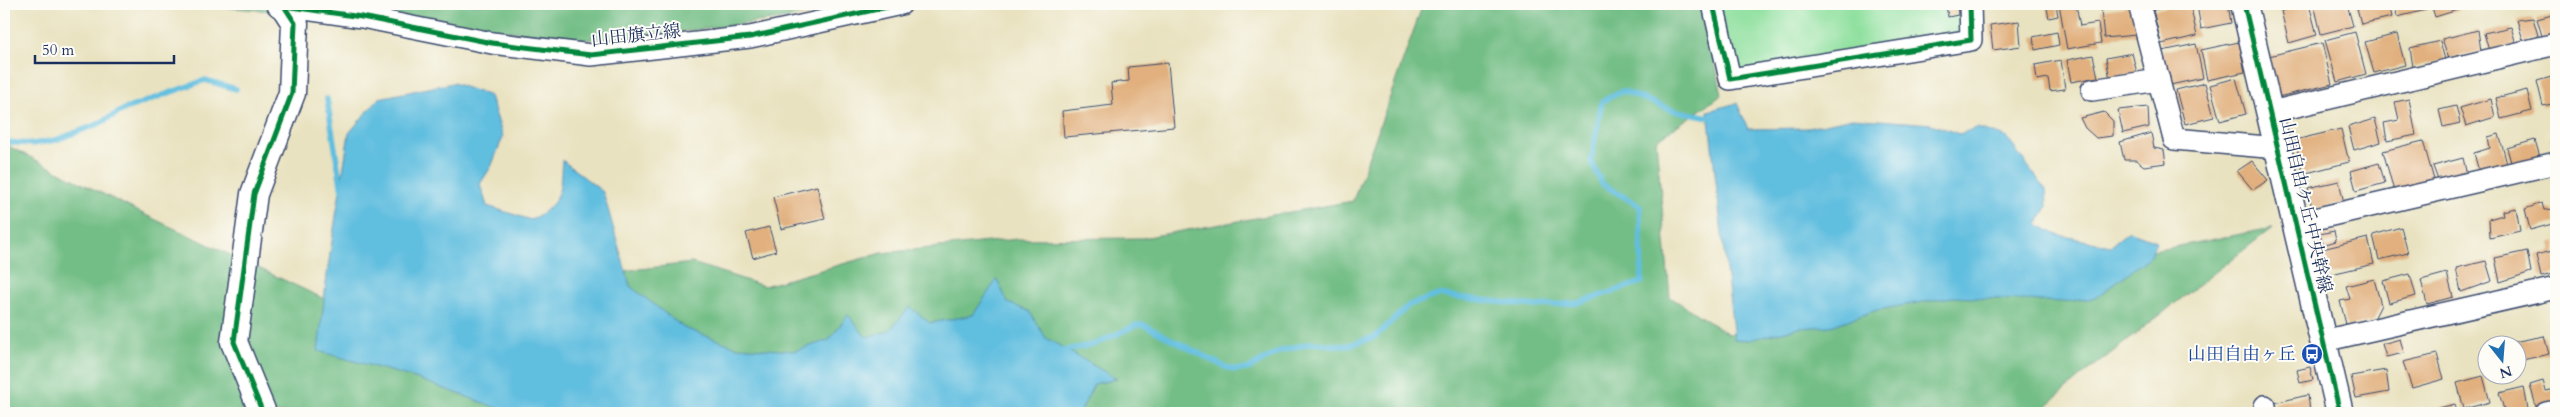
<svg xmlns="http://www.w3.org/2000/svg" width="2560" height="417" viewBox="0 0 2560 417" font-family="Cardo,'Noto Serif JP',serif">
  <rect width="100%" height="100%" fill="#fdfcf7"/>
  <filter id="ink" filterUnits="userSpaceOnUse"><feTurbulence type="fractalNoise" baseFrequency=".02" numOctaves="2"/><feDisplacementMap in="SourceGraphic" scale="10" xChannelSelector="R" yChannelSelector="G"/><feConvolveMatrix kernelMatrix="1 2 1 2 8 2 1 2 1" color-interpolation-filters="sRGB"/></filter>
  <filter id="wash" filterUnits="userSpaceOnUse"><feTurbulence type="fractalNoise" baseFrequency=".0096" numOctaves="4" result="noise"/><feDisplacementMap in="SourceGraphic" scale="20" xChannelSelector="R" yChannelSelector="G"/><feGaussianBlur stdDeviation="1.12" result="paint"/><feColorMatrix in="noise" values="0 0 0 0 0 0 0 0 0 0 0 0 0 0 0 0 0 1.4 0 .05"/><feComposite in="paint" operator="in"/></filter>
  <g filter="url(#wash)">
    <rect width="100%" height="100%" fill="#e9e2c0"/>
    <!-- green -->
    <polygon fill="#8fe09f" stroke="#55887e" points="1719,4 1964,4 1970,35 1732,78"/>
    <!-- forest -->
    <g fill="#73be86" stroke="#477672">
      <polygon points="185,4 843,4 788,18 664,34 580,40 494,29"/>
      <polygon points="1423,4 1702,4 1722,95 1656,140 1670,297 1728,334 2272,228 2079,378 2038,413 4,413 4,144 137,211 335,304 692,263 764,286 882,253 1018,239 1142,238 1353,201"/>
    </g>
    <!-- water -->
    <g fill="#61bedf" stroke="#3e769e">
      <path d="M453,83l37,13 13,41 -12,30 -11,17 7,22 44,14c32,-19 28,-24 31,-60l41,32 27,94 54,42 53,19 57,4 35,-11 19,-25 18,22 23,-6 21,-24 20,16 43,-8 24,-36 11,24 21,8 17,27 71,41 -23,5 -14,29h-569l-96,-35 -97,-27 10,-84 21,-134 30,-35z"/>
      <polygon points="1737,103 1748,129 1808,128 1852,118 1931,124 1959,134 1977,128 2006,137 2046,190 2047,207 2037,224 2055,234 2110,246 2129,231 2156,241 2151,256 2095,298 2064,302 1953,297 1877,310 1831,326 1799,328 1749,340 1734,339 1708,111"/>
    </g>
    <g fill="none" stroke-linecap="round" stroke-linejoin="round">
      <!-- stream -->
      <g stroke="#61bedf" stroke-width="5.5">
        <polyline points="327,99 342,191"/>
        <polyline points="4,142 33,144 56,140 98,124 125,109 205,80 236,89"/>
        <polyline points="1061,351 1096,344 1136,325 1144,325 1225,367 1235,370 1248,369 1280,351 1312,343 1345,346 1375,337 1409,305 1438,295 1536,306 1578,303 1642,282 1640,206 1602,184 1591,161 1602,101 1623,91 1672,110 1715,118"/>
      </g>
    </g>
    <g id="blocks">
      <!-- building -->
      <g fill="#e1b07e">
        <polygon points="1957,4 1958,15 1948,17 1946,6"/>
        <polygon points="2046,4 2056,4 2058,16 2049,18"/>
        <polygon points="2059,4 2076,4 2080,26 2098,23 2101,43 2067,49"/>
        <polygon points="2181,4 2190,4 2197,36 2161,44 2153,10"/>
        <polygon points="2205,4 2228,4 2231,23 2201,29 2197,5"/>
        <polygon points="2309,4 2317,35 2289,43 2281,11"/>
        <polygon points="2314,4 2347,4 2353,26 2321,34"/>
        <polygon points="2356,4 2389,4 2392,17 2361,24"/>
        <polygon points="2395,4 2424,4 2426,10 2397,17"/>
        <polygon points="2431,4 2466,4 2467,7 2435,17"/>
        <polygon points="2133,6 2136,35 2104,38 2101,10"/>
        <polygon points="2556,14 2556,37 2543,39 2537,19"/>
        <polygon points="2533,18 2539,39 2524,43 2517,20"/>
        <polygon points="2019,21 2021,46 1993,50 1990,25"/>
        <polygon points="2511,27 2516,44 2489,51 2484,33"/>
        <polygon points="2478,30 2481,51 2449,59 2442,39"/>
        <polygon points="2057,32 2059,45 2035,50 2033,37"/>
        <polygon points="2355,32 2366,74 2337,82 2325,40"/>
        <polygon points="2397,34 2405,65 2374,73 2365,42"/>
        <polygon points="2440,41 2445,60 2413,67 2410,48"/>
        <polygon points="2239,42 2245,72 2207,80 2201,50"/>
        <polygon points="2322,43 2332,84 2278,97 2269,56"/>
        <polygon points="2196,44 2203,78 2170,85 2162,51"/>
        <polygon points="2132,53 2137,73 2110,79 2106,58"/>
        <polygon points="2093,55 2098,77 2071,82 2067,60"/>
        <polygon points="2061,60 2065,89 2050,91 2048,78 2037,80 2035,65"/>
        <polygon points="1168,63 1174,127 1064,137 1062,111 1113,105 1111,83 1129,81 1128,67"/>
        <polygon points="2555,76 2556,103 2543,106 2537,81"/>
        <polygon points="2236,78 2246,114 2220,121 2210,85"/>
        <polygon points="2205,83 2214,117 2185,124 2176,90"/>
        <polygon points="2527,90 2532,111 2501,119 2496,98"/>
        <polygon points="2409,99 2416,135 2387,141 2384,123 2399,120 2395,102"/>
        <polygon points="2491,99 2495,117 2466,126 2460,108"/>
        <polygon points="2456,106 2460,123 2443,127 2439,110"/>
        <polygon points="2148,107 2149,127 2123,133 2118,110"/>
        <polygon points="2104,112 2113,121 2113,136 2096,138 2085,128 2080,118"/>
        <polygon points="2375,119 2381,142 2354,150 2348,127"/>
        <polygon points="2341,129 2349,162 2303,174 2295,140"/>
        <polygon points="2151,133 2154,148 2164,150 2166,163 2144,166 2136,160 2124,160 2120,142"/>
        <polygon points="2499,134 2507,164 2479,172 2474,153 2490,148 2488,137"/>
        <polygon points="2556,134 2556,156 2554,156 2550,136"/>
        <polygon points="2535,140 2540,157 2512,166 2507,148"/>
        <polygon points="2423,141 2434,180 2394,191 2383,151"/>
        <polygon points="2463,158 2467,175 2439,183 2433,166"/>
        <polygon points="2252,161 2268,180 2253,190 2237,171"/>
        <polygon points="2379,163 2385,183 2356,191 2351,171"/>
        <polygon points="2339,181 2344,203 2312,209 2308,188"/>
        <polygon points="817,186 825,219 781,229 773,197"/>
        <polygon points="2542,203 2544,210 2554,209 2556,223 2530,230 2525,209"/>
        <polygon points="2516,208 2520,231 2490,238 2489,219 2503,215 2502,211"/>
        <polygon points="769,227 776,251 753,258 746,233"/>
        <polygon points="2401,227 2408,253 2379,260 2373,235"/>
        <polygon points="2334,231 2336,241 2323,245 2320,234"/>
        <polygon points="2368,238 2374,264 2327,275 2322,249"/>
        <polygon points="2556,241 2556,273 2541,277 2536,255 2552,251 2551,243"/>
        <polygon points="2527,251 2531,272 2500,282 2495,258"/>
        <polygon points="2486,261 2492,281 2461,292 2456,268"/>
        <polygon points="2447,273 2453,297 2427,304 2421,280"/>
        <polygon points="2410,274 2416,296 2389,303 2383,281"/>
        <polygon points="2374,279 2381,305 2373,321 2347,328 2340,301 2350,299 2346,286"/>
        <polygon points="2544,336 2549,354 2518,361 2518,344 2514,344 2513,342"/>
        <polygon points="2400,339 2404,353 2386,357 2382,344"/>
        <polygon points="2437,354 2444,379 2412,388 2403,362"/>
        <polygon points="2310,367 2313,380 2300,383 2297,370"/>
        <polygon points="2386,370 2389,392 2356,398 2351,376"/>
        <polygon points="2483,376 2490,402 2464,409 2457,383"/>
        <polygon points="2543,381 2546,391 2556,389 2556,406 2537,410 2530,385"/>
        <polygon points="2524,387 2528,409 2505,413 2499,393"/>
        <polygon points="2308,395 2310,411 2277,413 2274,403"/>
        <polygon points="2455,404 2457,413 2419,413"/>
      </g>
    </g>
  </g>
  <g filter="url(#ink)">
    <use href="#blocks" fill-opacity="0" stroke="#3a4a6d" stroke-width="1"/>
    <g fill="none" stroke-linecap="round" stroke-linejoin="round">
      <!-- minor casing -->
      <g stroke="#3a4a6d" stroke-width="24">
        <g id="minor">
          <polyline points="1713,4 1730,79 1971,40 1970,4"/>
          <polyline points="2139,4 2174,139 2278,148"/>
          <polyline points="284,6 362,17 492,43 591,55 750,37 901,4"/>
          <polyline points="2092,90 2159,80"/>
          <polyline points="2271,112 2556,44"/>
          <polyline points="2297,223 2556,163"/>
          <polyline points="2323,341 2556,288"/>
          <polyline points="2265,406 2266,413"/>
          <polyline points="2546,413 2556,411"/>
        </g>
      </g>
      <!-- tertiary casing -->
      <g stroke="#3a4a6d" stroke-width="29">
        <g id="tertiary">
          <polyline points="2244,4 2340,413"/>
          <polyline points="263,413 234,342 254,194 292,93 295,23 284,6 280,4"/>
        </g>
      </g>
      <!-- minor -->
      <use href="#minor" stroke="#fff" stroke-width="21"/>
      <!-- tertiary -->
      <use href="#tertiary" stroke="#fff" stroke-width="26"/>
      <!-- cycleway casing -->
      <g stroke="#fdfcf7" stroke-width="8">
        <g id="cycleway">
          <polyline points="1713,4 1730,79 1971,40 1970,4"/>
          <polyline points="2244,4 2340,413"/>
          <polyline points="284,6 362,17 492,43 591,55 750,37 901,4"/>
          <polyline points="263,413 234,342 254,194 292,93 295,23 284,6 280,4"/>
        </g>
      </g>
      <!-- cycleway -->
      <use href="#cycleway" stroke="#00873e" stroke-width="5"/>
    </g>
  </g>
  <!-- icons -->
  <defs>
    <g id="bus-disc" transform="scale(1.125)"><circle r="9.5" fill="#1a4fb4" stroke="#fdfcf7"/><path d="M-5-6H5V4H4V6H2V4H-2V6H-4V4H-5ZM-3.5-4V0h7V-4ZM-3.5 1.2v1.5H-2V1.2ZM2 1.2v1.5H3.5V1.2Z" fill="#fff"/></g>
  </defs>
  <g fill-rule="evenodd">
    <use href="#bus-disc" x="2312" y="354"/>
  </g>
  <g text-anchor="middle" stroke-width="4" stroke-linejoin="round" paint-order="stroke">
    <!-- street labels -->
    <g font-size="18" fill="#1b2f5e" stroke="#fdfcf7">
      <text transform="translate(636 35) rotate(-6)" y="6">山田旗立線</text>
      <text transform="translate(2306 205) rotate(77)" y="6">山田自由ケ丘中央幹線</text>
    </g>
    <!-- transit labels -->
    <g font-size="18" fill="#164399" stroke="#fdfcf7" text-anchor="end">
      <text x="2296" y="360">山田自由ヶ丘</text>
    </g>
  </g>
  <!-- margin -->
  <rect width="2560" height="417" fill="none" stroke="#fdfcf7" stroke-width="20"/>
  <!-- north arrow -->
  <g transform="translate(2502 360) rotate(163)"><circle r="24" fill="#fdfcf7" stroke="#a3aaba"/>
  <path d="M0-4L9 19L0 12L-9 19Z" fill="#1f6fb2"/>
  <text y="-8" font-size="14" font-weight="bold" text-anchor="middle" fill="#1b2f5e">N</text>
  </g>
  <!-- scale -->
  <path d="M35 55v8h139v-8" fill="none" stroke="#1b2f5e" stroke-width="2.5"/>
  <text x="42" y="55" font-size="15" fill="#1b2f5e" stroke="#fdfcf7" stroke-width="4" paint-order="stroke">50 m</text>
</svg>
